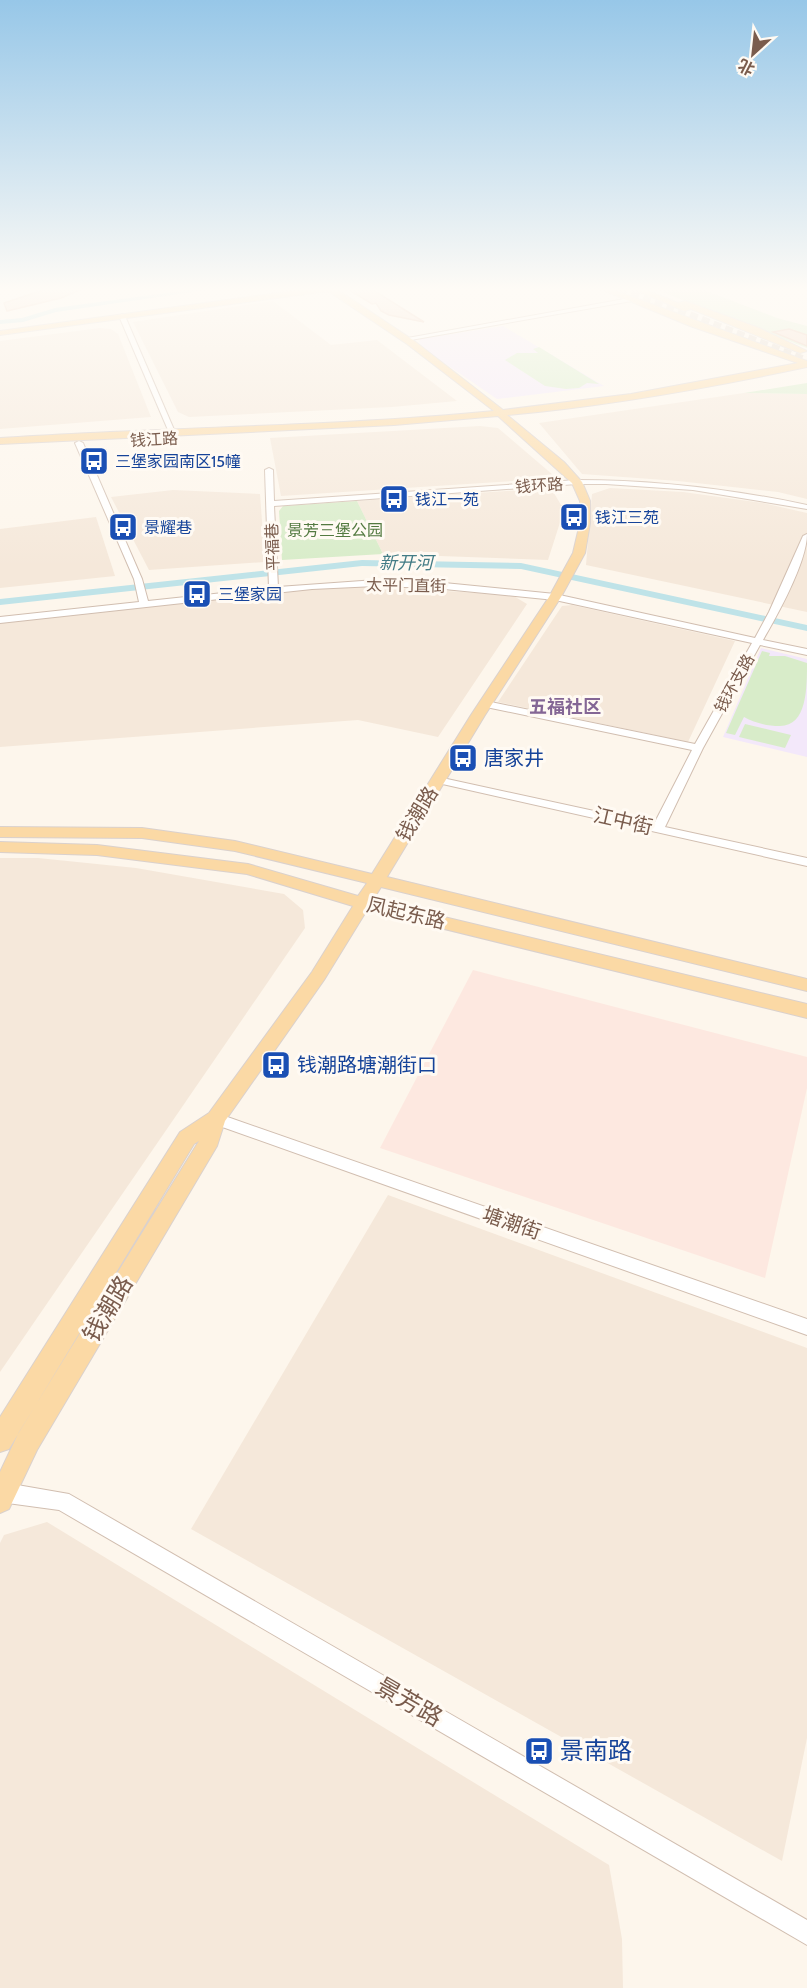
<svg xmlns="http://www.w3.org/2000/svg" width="807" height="1988" viewBox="0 0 807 1988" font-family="Cabin,'Noto Sans SC',sans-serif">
  <rect width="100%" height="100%" fill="#fdf6ec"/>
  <!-- residential -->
  <g fill="#f5e8da">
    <polygon points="273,301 331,345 377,340 457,401 392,407 189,417 178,412 133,322"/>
    <polygon points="100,328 111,329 118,334 151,417 0,429 0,341"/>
    <polygon points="744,393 807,394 807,499 778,492 678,481 582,474 539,423"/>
    <polygon points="480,426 498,428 553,475 544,479 281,496 270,438"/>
    <polygon points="551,488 564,510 548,560 383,554 357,501"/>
    <polygon points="610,488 683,492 763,503 807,513 807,612 586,565 592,494"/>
    <polygon points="173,490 260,494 265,562 149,570 111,497"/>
    <polygon points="96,517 115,576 0,588 0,529"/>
    <polygon points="366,586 512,595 527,604 438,737 358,720 0,747 0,622 313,588"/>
    <polygon points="572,605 735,641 688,742 498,702 562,606"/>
    <polygon points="0,858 38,858 136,868 284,894 303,910 305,928 0,1372"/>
    <polygon points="388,1195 807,1348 807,1738 782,1861 191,1529"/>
    <polygon points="47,1522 609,1865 622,1939 623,1988 0,1988 0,1543 4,1535"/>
  </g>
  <!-- commercial -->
  <polygon fill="#fde8e0" points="473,970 807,1057 807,1088 765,1278 380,1148"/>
  <!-- education -->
  <g fill="#f3e8fa">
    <polygon points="503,326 604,386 497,399 424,349 419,342 420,339"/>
    <polygon points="761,648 807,659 807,757 723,737"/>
  </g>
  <!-- green -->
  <g fill="#d8ecc9">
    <polygon points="652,288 699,288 777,318 807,326 807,348"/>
    <polygon points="539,347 599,384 587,383 579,388 566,389 545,386 505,360 517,353 538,353 533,349"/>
    <polygon points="807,383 807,394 744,393"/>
    <polygon points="357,501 383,554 282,560 279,511 283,506"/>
    <path d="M762,651l8,2 -1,3h16l22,7c0,25 0,63 -27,63 -13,0 -25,-3 -36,-9l-9,18 -9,-2z"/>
    <polygon points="745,724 791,735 785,748 739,737"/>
  </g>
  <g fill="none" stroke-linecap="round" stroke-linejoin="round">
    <!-- canal -->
    <g fill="#bfe3e8" fill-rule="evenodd">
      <polygon points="203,288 220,288 56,312 23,322 0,324 0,320 22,318 55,308"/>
      <polygon points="362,560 521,563 807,625 807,631 521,569 362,566 0,605 0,599"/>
    </g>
  </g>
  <!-- building -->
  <g fill="#f3d5c3" stroke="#e6bba3" stroke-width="1.5">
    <polygon points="49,288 84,288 61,298 7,311 4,303"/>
    <polygon points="346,288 370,288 424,322 389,315 381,311 376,303 372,304"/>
    <polygon points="789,329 807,335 807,346 773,332"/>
  </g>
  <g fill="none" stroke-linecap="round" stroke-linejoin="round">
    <!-- major-tunnel -->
    <polyline stroke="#dcd0c4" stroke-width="8" stroke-dasharray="8 4.5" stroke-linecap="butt" points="620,288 807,361"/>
    <!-- minor casing -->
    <g stroke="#d1beb0" stroke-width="2">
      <g id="minor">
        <polygon points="630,298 632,301 405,341 402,339"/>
        <polygon points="122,314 125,316 175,432 168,430 119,316"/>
        <path d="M79,441l4,2 59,136 6,22 121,-13 -4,-118 4,-2 4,2 1,31 303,-21c78,0 154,9 230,25v4l-114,-19 -87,-6h-29l-303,22 4,81 98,-7 58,2 121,12 200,44 14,-26 34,-76 4,-2c0,28 -29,80 -44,106l44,9v6l-47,-10 -57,103 -38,79 142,31v8l-369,-83 -6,-3 6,-3 216,47 38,-74 -206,-43 -5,-3 5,-3 209,43 57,-101 -197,-43 -121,-12 -58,-2 -64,3 -312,34v-6l139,-15 -5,-23 -59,-136z"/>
        <polygon points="216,1113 807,1319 807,1335 211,1123 209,1119 211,1115"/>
        <polygon points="0,1482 69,1494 807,1920 807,1945 59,1510 0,1502"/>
      </g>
    </g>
    <!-- major casing -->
    <g stroke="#dad1cd" stroke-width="2">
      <g id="major">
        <path d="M314,288h21l78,52 90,70 128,-16 167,-31 -108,-37 -92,-38h10l199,73v6c-99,21 -199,39 -300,48l57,47 18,20 8,19v22l-5,30 -24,44 -76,118 -98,162 420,102v12l-426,-104 -8,13 434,104v14l-440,-108 -43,70 -99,141 -8,25 -180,304 -28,59 -9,4v-41l19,-40 180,-291 -5,3 -185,305 -9,3v-35l180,-285 29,-19 103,-141 41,-66 -106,-32 -150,-19 -97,-3v-10l97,3 151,19 110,32 9,-13 -132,-32 -93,-13 -142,-1v-10l142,1 93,13 137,33 99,-159 78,-118 24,-44 7,-30v-22l-8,-18 -74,-67 -104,9 -394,19v-6c165,-11 330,-11 494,-27l-87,-67 -79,-53 -328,44v-4z"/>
        <polygon points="631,288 641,288 678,303 685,301 759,328 807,351 800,353 691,309 684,311"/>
      </g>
    </g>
    <!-- minor -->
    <use href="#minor" fill="#fff" fill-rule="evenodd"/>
    <!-- major -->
    <use href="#major" fill="#fbd9a5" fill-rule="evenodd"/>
  </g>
  <!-- sky -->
  <linearGradient id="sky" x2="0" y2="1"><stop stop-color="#97c7e8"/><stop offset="0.51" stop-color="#fefbf6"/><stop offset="1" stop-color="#fefbf6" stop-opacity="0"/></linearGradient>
  <rect width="807" height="567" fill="url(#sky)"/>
  <!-- icons -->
  <defs>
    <g id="bus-square" transform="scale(1.5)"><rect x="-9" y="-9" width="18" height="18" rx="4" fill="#1a4fb4" stroke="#fffaf3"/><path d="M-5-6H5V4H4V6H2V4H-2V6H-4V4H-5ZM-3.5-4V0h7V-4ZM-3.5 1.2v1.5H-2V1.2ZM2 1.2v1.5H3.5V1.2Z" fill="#fff"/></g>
  </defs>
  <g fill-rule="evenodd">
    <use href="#bus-square" x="94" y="461"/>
    <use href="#bus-square" x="394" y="499"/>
    <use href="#bus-square" x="574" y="517"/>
    <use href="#bus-square" x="123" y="527"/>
    <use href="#bus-square" x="197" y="594"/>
    <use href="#bus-square" x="463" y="758"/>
    <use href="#bus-square" x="276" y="1065"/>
    <use href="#bus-square" x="539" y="1751"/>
  </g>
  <g text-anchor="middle" stroke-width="6" stroke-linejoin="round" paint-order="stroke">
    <!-- far-street labels -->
    <g font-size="16" fill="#7a5c4d" stroke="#fffaf3">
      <text transform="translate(154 439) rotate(-3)" y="6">钱江路</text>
      <text transform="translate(539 485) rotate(-4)" y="6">钱环路</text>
      <text transform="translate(272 547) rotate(-92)" y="6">平福巷</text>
      <text transform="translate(406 585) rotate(1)" y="6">太平门直街</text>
      <text transform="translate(734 683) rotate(-61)" y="6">钱环支路</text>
    </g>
    <!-- far-transit labels -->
    <g font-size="16" fill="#164399" stroke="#fffaf3" text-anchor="start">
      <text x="115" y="467">三堡家园南区15幢</text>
      <text x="415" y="505">钱江一苑</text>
      <text x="595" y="523">钱江三苑</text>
      <text x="144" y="533">景耀巷</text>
      <text x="218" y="600">三堡家园</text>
    </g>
    <!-- far-park labels -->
    <g font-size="16" fill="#537a41" stroke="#fffaf3">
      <text x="335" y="536">景芳三堡公园</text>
    </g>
    <!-- far-water labels -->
    <g font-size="18" font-style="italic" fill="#437c86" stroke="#fffaf3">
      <text x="406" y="569">新开河</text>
    </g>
    <!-- far-quarter labels -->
    <g font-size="18" font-weight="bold" fill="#846695" stroke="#fffaf3">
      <text x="565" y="713">五福社区</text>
    </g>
    <!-- transit labels -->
    <g font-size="20" fill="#164399" stroke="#fffaf3" text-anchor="start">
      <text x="484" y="765">唐家井</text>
      <text x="297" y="1072">钱潮路塘潮街口</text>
    </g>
    <!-- street labels -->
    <g font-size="20" fill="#7a5c4d" stroke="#fffaf3">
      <text transform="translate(417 814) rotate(-59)" y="7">钱潮路</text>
      <text transform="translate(623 821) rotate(13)" y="7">江中街</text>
      <text transform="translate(406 913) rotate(13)" y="7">凤起东路</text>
      <text transform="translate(512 1223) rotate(19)" y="7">塘潮街</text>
    </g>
    <!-- near-street labels -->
    <g font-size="24" fill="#7a5c4d" stroke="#fffaf3">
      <text transform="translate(108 1309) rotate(-59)" y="8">钱潮路</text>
      <text transform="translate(409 1702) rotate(30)" y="8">景芳路</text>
    </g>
    <!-- near-transit labels -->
    <g font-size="24" fill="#164399" stroke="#fffaf3" text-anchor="start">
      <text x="560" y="1759">景南路</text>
    </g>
  </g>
  <!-- north arrow -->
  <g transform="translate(753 54) rotate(207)" stroke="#fffaf3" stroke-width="4.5" paint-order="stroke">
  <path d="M0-4.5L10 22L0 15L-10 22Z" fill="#7a5c4d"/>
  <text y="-9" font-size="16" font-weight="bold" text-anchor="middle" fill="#7a5c4d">北</text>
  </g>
</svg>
